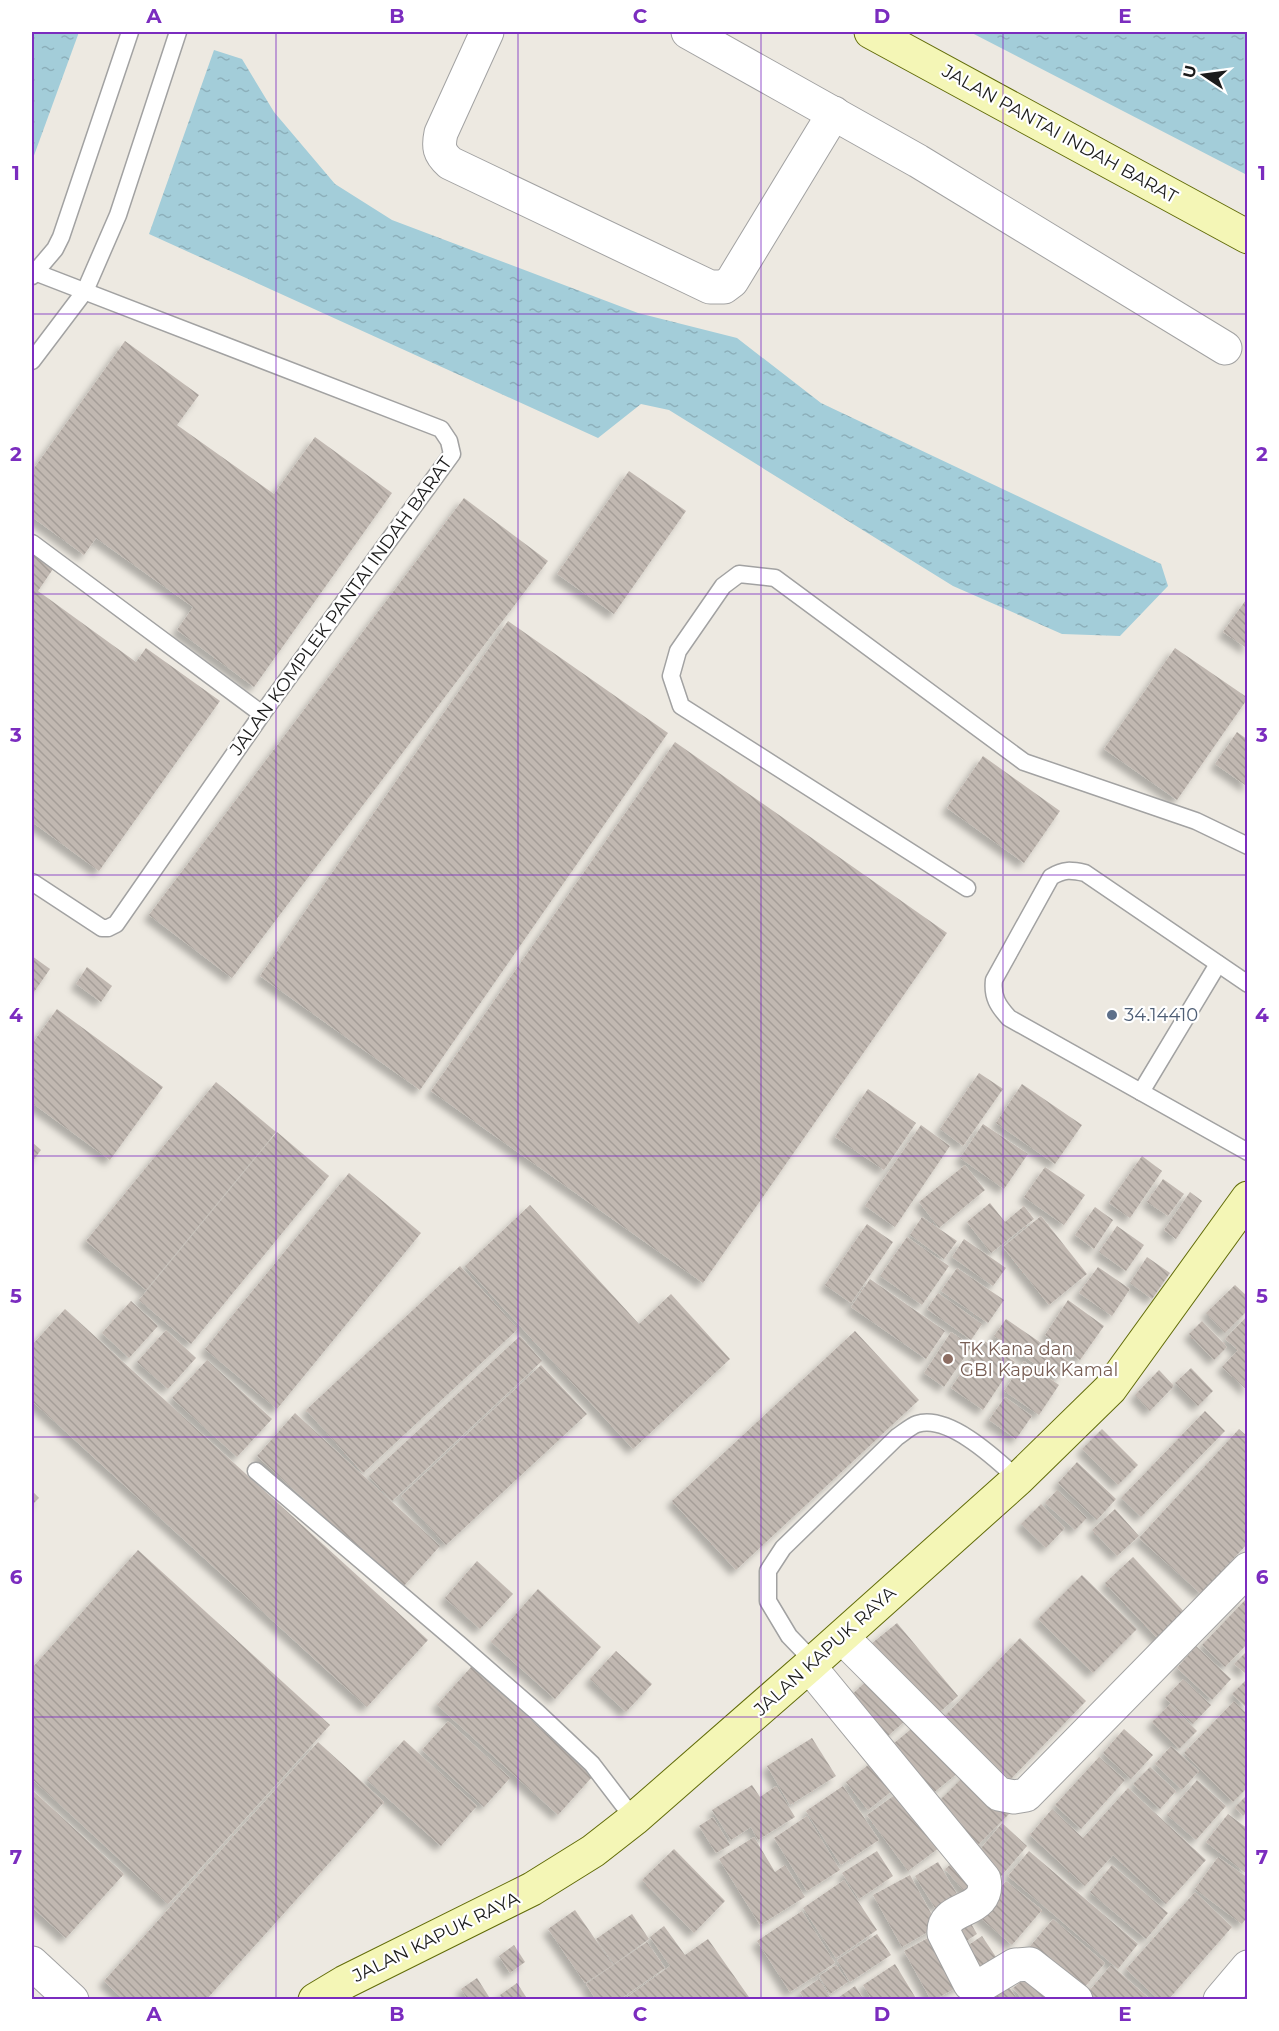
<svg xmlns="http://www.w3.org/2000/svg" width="1279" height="2031" viewBox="0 0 1279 2031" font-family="Montserrat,sans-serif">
  <defs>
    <pattern id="water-ripples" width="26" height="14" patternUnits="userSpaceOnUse" patternTransform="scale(1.5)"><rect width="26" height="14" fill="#a3cdd9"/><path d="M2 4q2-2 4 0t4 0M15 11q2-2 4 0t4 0" fill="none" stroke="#8cafba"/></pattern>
    <pattern id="building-back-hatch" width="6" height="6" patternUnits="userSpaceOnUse" patternTransform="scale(1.5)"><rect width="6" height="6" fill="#c1b8b1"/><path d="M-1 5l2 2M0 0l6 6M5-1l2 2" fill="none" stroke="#a59e98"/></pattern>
    <filter id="shadow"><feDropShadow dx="-5.5" dy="5.5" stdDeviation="3" flood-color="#0004"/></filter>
  </defs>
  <rect width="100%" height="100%" fill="#ede9e1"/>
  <!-- water -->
  <g fill="url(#water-ripples)">
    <polygon points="32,32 79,32 32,161"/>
    <polygon points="970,32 1247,32 1247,175"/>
    <polygon points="214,50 242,59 274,112 335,184 392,220 638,313 737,338 821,403 1161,564 1168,586 1120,636 1062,634 953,586 669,410 641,404 598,438 149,234"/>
  </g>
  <!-- building -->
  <g fill="url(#building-back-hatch)" filter="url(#shadow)">
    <polygon points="125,341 199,395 177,425 274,494 315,437 392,493 254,687 177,630 193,607 96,538 84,555 32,517 32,471"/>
    <polygon points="629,471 686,511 614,614 557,574"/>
    <polygon points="464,498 548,561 232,978 149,915"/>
    <polygon points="32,554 53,569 38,591 136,662 146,648 220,701 99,871 32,822"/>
    <polygon points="1248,597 1248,649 1223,632"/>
    <polygon points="508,621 668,733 420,1090 260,976"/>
    <polygon points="1175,648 1248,698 1177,800 1104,749"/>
    <polygon points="1237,732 1248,740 1248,787 1215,764"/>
    <polygon points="675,742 947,933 703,1283 431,1091"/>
    <polygon points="983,756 1060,811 1024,863 947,808"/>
    <polygon points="32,956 50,969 32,995"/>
    <polygon points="87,967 112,986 101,1002 76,984"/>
    <polygon points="57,1009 163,1087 110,1160 32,1103 32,1044"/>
    <polygon points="979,1073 1003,1089 963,1146 940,1129"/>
    <polygon points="216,1082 276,1132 146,1290 86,1241"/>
    <polygon points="1022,1084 1082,1125 1055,1164 996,1123"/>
    <polygon points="868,1089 916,1123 884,1170 835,1137"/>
    <polygon points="983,1124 1028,1154 1004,1189 960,1158"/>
    <polygon points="921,1125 950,1146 895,1227 865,1206"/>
    <polygon points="277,1132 329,1176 191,1344 139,1300"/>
    <polygon points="32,1142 41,1150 32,1162"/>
    <polygon points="1142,1156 1162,1171 1130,1218 1109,1203"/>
    <polygon points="965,1165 985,1190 939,1228 919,1202"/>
    <polygon points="1045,1167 1085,1195 1064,1225 1024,1197"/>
    <polygon points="349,1173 421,1233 277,1409 205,1349"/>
    <polygon points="1163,1179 1184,1194 1168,1216 1147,1202"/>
    <polygon points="1190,1192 1202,1201 1176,1239 1164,1230"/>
    <polygon points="990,1203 1005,1222 1024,1206 1034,1219 991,1253 967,1222"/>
    <polygon points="530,1205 639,1324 671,1294 730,1359 633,1449 465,1266"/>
    <polygon points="1095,1207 1113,1220 1094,1249 1075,1235"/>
    <polygon points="1041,1216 1087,1274 1049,1305 1003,1247"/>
    <polygon points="922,1217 957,1241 944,1259 910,1235"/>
    <polygon points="867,1224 893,1242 851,1303 825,1285"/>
    <polygon points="1117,1226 1144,1245 1126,1271 1099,1252"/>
    <polygon points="907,1237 949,1266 922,1305 880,1276"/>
    <polygon points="964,1239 1006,1268 993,1286 952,1257"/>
    <polygon points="1147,1257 1170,1273 1152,1299 1130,1283"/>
    <polygon points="460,1266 518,1329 363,1473 306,1410"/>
    <polygon points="1098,1267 1130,1289 1112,1316 1079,1293"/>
    <polygon points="957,1268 1004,1300 988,1323 941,1291"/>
    <polygon points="870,1279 945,1331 926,1359 851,1307"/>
    <polygon points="1235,1285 1248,1297 1248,1310 1225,1333 1206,1313"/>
    <polygon points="938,1293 982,1324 971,1340 927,1309"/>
    <polygon points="1068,1300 1104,1326 1080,1360 1045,1335"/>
    <polygon points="131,1301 158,1326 129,1358 102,1333"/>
    <polygon points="65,1309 428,1640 367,1707 32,1401 32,1345"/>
    <polygon points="1248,1315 1248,1391 1222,1367 1238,1350 1225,1339"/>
    <polygon points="1006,1319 1069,1362 1057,1379 994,1336"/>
    <polygon points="1202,1321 1227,1347 1214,1360 1189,1334"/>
    <polygon points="166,1330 196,1358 168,1389 137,1362"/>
    <polygon points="855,1331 919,1400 736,1570 672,1501"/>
    <polygon points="951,1332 972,1346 944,1387 924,1373"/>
    <polygon points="520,1336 542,1361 392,1501 369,1476"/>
    <polygon points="983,1340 1015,1362 983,1410 951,1388"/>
    <polygon points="207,1360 272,1419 237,1457 172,1398"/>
    <polygon points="1024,1361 1059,1385 1039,1415 1004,1391"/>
    <polygon points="541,1365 587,1414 446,1545 401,1496"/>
    <polygon points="1191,1368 1213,1391 1198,1406 1175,1383"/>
    <polygon points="1159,1370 1174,1386 1150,1411 1135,1395"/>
    <polygon points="1005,1397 1032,1416 1016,1439 989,1420"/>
    <polygon points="1205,1411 1225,1431 1141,1517 1121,1498"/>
    <polygon points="295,1413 440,1546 402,1588 257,1456"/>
    <polygon points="1102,1429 1138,1465 1118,1485 1082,1449"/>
    <polygon points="1239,1429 1248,1437 1248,1543 1201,1594 1139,1538"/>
    <polygon points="1077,1462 1116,1499 1097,1520 1058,1483"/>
    <polygon points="1057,1490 1087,1518 1075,1530 1045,1503"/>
    <polygon points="32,1491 39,1498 32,1505"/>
    <polygon points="1041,1504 1065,1528 1046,1548 1021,1524"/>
    <polygon points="1115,1509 1139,1536 1117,1556 1092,1530"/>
    <polygon points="138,1550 330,1725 168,1904 32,1779 32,1668"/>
    <polygon points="1133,1557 1188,1616 1161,1642 1105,1583"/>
    <polygon points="477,1561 513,1594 480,1629 445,1598"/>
    <polygon points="1082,1575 1137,1629 1093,1673 1038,1619"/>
    <polygon points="538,1589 601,1647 555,1699 491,1642"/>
    <polygon points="1248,1597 1248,1643 1225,1667 1202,1645"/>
    <polygon points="897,1623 958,1696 933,1718 871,1644"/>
    <polygon points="1020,1638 1086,1701 1010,1780 945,1716"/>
    <polygon points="1196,1646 1231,1679 1212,1700 1177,1668"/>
    <polygon points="1248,1650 1248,1670 1245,1673 1234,1664"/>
    <polygon points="616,1651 652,1684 626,1712 590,1679"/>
    <polygon points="472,1666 593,1776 558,1815 437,1705"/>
    <polygon points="875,1673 912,1715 881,1742 845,1701"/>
    <polygon points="1248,1678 1248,1709 1232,1694"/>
    <polygon points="1183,1679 1211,1705 1193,1724 1165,1698"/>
    <polygon points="1234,1701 1248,1715 1248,1787 1233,1802 1184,1753"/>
    <polygon points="1170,1704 1197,1731 1179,1749 1152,1722"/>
    <polygon points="922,1720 963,1769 927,1798 887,1749"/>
    <polygon points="448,1721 510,1778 484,1807 422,1750"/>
    <polygon points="1124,1729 1153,1755 1131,1779 1103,1753"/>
    <polygon points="812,1738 836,1776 790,1805 767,1766"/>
    <polygon points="404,1740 477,1806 441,1846 367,1780"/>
    <polygon points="318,1742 384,1802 206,2000 124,2000 104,1981"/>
    <polygon points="1171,1746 1199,1771 1182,1790 1155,1764"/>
    <polygon points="880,1756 902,1783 868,1810 846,1782"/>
    <polygon points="1099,1757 1125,1780 1081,1829 1055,1805"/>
    <polygon points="1150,1767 1176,1791 1160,1809 1133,1784"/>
    <polygon points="971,1769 1012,1811 972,1851 931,1809"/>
    <polygon points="1197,1780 1226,1806 1196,1840 1167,1815"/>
    <polygon points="752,1785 760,1797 776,1786 795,1817 758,1840 751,1827 731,1840 712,1810"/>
    <polygon points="843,1786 879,1840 841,1865 806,1811"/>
    <polygon points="1128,1788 1206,1860 1166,1904 1113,1855 1085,1886 1030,1835 1052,1809 1083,1838"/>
    <polygon points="903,1789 943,1845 908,1871 867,1815"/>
    <polygon points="32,1790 124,1874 66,1938 32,1907"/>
    <polygon points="1248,1794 1248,1811 1243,1816 1235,1807"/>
    <polygon points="1228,1814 1248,1829 1248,1875 1206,1842"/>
    <polygon points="807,1816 840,1870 807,1891 774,1838"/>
    <polygon points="713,1817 730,1845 716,1853 699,1826"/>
    <polygon points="1002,1823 1027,1846 997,1881 972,1859"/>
    <polygon points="754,1837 775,1872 785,1865 805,1897 760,1925 719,1859"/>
    <polygon points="674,1849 725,1901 694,1933 642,1880"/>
    <polygon points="877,1851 893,1876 859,1899 842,1873"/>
    <polygon points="1029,1851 1138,1944 1118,1969 1008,1876"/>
    <polygon points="960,1857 982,1882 968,1896 945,1869"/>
    <polygon points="1218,1857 1248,1878 1248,1916 1242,1924 1195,1889"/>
    <polygon points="938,1862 957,1894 935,1908 915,1876"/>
    <polygon points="1112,1865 1168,1913 1146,1939 1090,1892"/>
    <polygon points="910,1875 938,1926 902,1947 873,1895"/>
    <polygon points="844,1880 877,1930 836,1958 803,1908"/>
    <polygon points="1006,1881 1042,1910 1012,1945 977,1915"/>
    <polygon points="1195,1892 1232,1927 1168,2000 1159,2000 1126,1969"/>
    <polygon points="575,1910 613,1965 585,1983 548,1929"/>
    <polygon points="802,1911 835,1963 790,1992 757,1941"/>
    <polygon points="965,1913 977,1934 960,1945 947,1923"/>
    <polygon points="632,1914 649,1939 614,1964 596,1939"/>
    <polygon points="1053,1919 1105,1963 1078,1995 1026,1951"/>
    <polygon points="664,1926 685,1955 708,1939 751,2000 623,2000 670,1966 650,1937"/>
    <polygon points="939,1932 965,1983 934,2000 931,2000 904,1951"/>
    <polygon points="877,1934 891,1955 850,1982 837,1960"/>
    <polygon points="982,1936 1002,1966 978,1983 958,1952"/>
    <polygon points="647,1942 665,1968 619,2000 596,2000 586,1984"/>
    <polygon points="514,1945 525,1962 510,1973 499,1956"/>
    <polygon points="895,1964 917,2000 872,2000 863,1985"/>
    <polygon points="836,1965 848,1982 830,1994 819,1976"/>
    <polygon points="1111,1965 1151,2000 1089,2000 1085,1996"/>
    <polygon points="1035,1970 1060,2000 1023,2000 1013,1988"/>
    <polygon points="477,1978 491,2000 468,2000 461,1989"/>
    <polygon points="819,1979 832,2000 805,2000 800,1992"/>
    <polygon points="1004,1980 1018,2000 978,2000"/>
    <polygon points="517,1983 528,2000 503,2000 500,1995"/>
    <polygon points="855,1986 864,2000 840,2000 839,1997"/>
  </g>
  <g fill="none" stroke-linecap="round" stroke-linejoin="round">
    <!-- lane casing -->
    <g stroke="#a2a2a2" stroke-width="19">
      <g id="lane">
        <polyline points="32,271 441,429 449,441 452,454 262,714 116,924 108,928 102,928 32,882"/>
        <polyline points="32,276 55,249 61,237 130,32"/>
        <polyline points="32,361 85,291 118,215 178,32"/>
        <polyline points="32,543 262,714"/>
        <polyline points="967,888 681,706 671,676 678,651 723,586 739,574 775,578 1024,762 1196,821 1248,846"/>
        <path d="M1248,984l-163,-111c-14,-3 -21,-4 -34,4l-57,103c-2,17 4,26 15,38l239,134"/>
        <polyline points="1141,1092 1218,964"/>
        <polyline points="256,1471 459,1644 538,1713 592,1764 634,1819"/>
        <path d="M814,1662l-25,-26 -21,-35v-30l15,-23 114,-111c6,-4 14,-11 20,-13 32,-10 79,35 101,55"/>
      </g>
    </g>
    <!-- street casing -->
    <g stroke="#a2a2a2" stroke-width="35">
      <g id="street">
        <path d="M487,32l-46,101c-3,14 -2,20 9,30l260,124h14l8,-6 102,-168"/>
        <polyline points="688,32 918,161 1225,348"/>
        <polyline points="842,1637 999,1794 1014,1797 1026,1795 1248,1569"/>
        <path d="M809,1666l175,213c7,36 -42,25 -40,54l26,51 5,3 5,-1 35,-21 15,-1 46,36"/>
        <polyline points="32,1963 72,2000"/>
        <polyline points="1220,2000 1248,1967"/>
      </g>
    </g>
    <!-- secondary casing -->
    <g stroke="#626c09" stroke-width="35">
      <g id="secondary">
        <polyline points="871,32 1248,237"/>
        <polyline points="315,2000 345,1982 532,1889 593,1851 634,1819 809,1666 1018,1479 1110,1389 1248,1198"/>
      </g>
    </g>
    <!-- lane -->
    <use href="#lane" stroke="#fff" stroke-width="16"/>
    <!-- street -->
    <use href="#street" stroke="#fff" stroke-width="33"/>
    <!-- secondary -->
    <use href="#secondary" stroke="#f4f6b6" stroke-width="33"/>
  </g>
  <!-- grid -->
  <path fill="none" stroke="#7b2cbf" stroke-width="1.5" stroke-opacity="0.55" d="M276,32v1968M518,32v1968M761,32v1968M1003,32v1968M32,314h1216M32,594h1216M32,875h1216M32,1156h1216M32,1437h1216M32,1717h1216"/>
  <!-- markers -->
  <circle fill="#5c6f8a" stroke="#fff" stroke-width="2" cx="1112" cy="1015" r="6"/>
  <circle fill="#8d6e63" stroke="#fff" stroke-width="2" cx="948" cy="1359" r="6"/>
  <g text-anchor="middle" stroke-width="4.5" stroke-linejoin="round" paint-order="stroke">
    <!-- street labels -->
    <g font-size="18" fill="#1b1b1b" stroke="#fff">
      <text transform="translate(1060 134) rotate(29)" y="6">JALAN PANTAI INDAH BARAT</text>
      <text transform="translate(341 606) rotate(-54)" y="6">JALAN KOMPLEK PANTAI INDAH BARAT</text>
      <text transform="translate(825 1651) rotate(-42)" y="6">JALAN KAPUK RAYA</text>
      <text transform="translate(436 1937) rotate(-26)" y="6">JALAN KAPUK RAYA</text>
    </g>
    <!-- service labels -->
    <g font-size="18" fill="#4e5e75" stroke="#fff" text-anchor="start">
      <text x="1124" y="1021">34.14410</text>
    </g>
    <!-- education labels -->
    <g font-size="18" fill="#785e54" stroke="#fff" text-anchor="start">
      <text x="960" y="1355">TK Kana dan<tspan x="960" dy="21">GBI Kapuk Kamal</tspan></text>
    </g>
  </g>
  <!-- border -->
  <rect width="1279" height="2031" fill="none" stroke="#ffffff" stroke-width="66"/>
  <!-- north arrow -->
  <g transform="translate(1204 75) rotate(283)" stroke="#ffffff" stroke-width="4.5" paint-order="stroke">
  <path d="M0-4.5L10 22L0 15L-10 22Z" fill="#1b1b1b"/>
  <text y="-9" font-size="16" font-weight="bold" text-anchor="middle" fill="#1b1b1b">U</text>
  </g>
  <rect x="33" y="33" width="1213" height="1965" fill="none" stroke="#7b2cbf" stroke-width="2"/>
  <g font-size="20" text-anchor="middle" font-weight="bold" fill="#7b2cbf">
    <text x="154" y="23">A</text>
    <text x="397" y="23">B</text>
    <text x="640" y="23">C</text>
    <text x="882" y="23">D</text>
    <text x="1125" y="23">E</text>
    <text x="16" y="180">1</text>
    <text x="1262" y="180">1</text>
    <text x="16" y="461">2</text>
    <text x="1262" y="461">2</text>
    <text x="16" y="742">3</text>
    <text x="1262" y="742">3</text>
    <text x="16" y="1022">4</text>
    <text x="1262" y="1022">4</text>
    <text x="16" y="1303">5</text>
    <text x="1262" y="1303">5</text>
    <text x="16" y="1584">6</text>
    <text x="1262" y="1584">6</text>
    <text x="16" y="1864">7</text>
    <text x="1262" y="1864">7</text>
    <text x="154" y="2021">A</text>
    <text x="397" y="2021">B</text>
    <text x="640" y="2021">C</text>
    <text x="882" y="2021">D</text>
    <text x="1125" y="2021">E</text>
  </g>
</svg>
